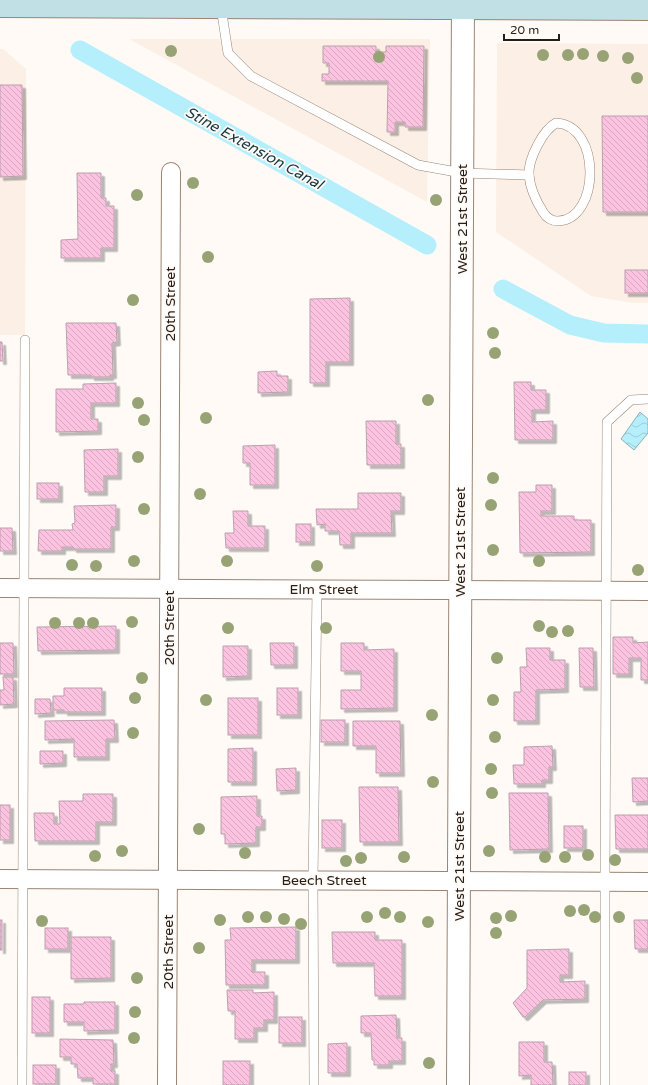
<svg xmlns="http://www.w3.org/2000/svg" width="648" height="1085" viewBox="0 0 648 1085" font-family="'Varela Round',sans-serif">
  <defs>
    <pattern id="water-waves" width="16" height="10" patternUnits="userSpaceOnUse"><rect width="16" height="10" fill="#b6effc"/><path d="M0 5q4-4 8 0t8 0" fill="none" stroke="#9cccd7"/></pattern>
    <pattern id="building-back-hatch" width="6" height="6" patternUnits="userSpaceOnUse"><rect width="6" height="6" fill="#fcc3e1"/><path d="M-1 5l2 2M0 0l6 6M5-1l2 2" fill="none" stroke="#d8a7c0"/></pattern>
    <filter id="shadow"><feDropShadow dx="3.5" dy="3.5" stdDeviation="0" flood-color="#0004"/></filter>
  </defs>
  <rect width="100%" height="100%" fill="#fffaf6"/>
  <!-- built -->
  <g fill="#fcefe6">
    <polygon points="129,39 430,39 427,202"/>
    <polygon points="497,43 648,44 648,303 633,303 591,296 496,232"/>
    <polygon points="0,49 3,49 26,69 25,335 0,335"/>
  </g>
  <!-- water -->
  <polygon fill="url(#water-waves)" stroke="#8bb0b7" points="640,412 648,419 648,433 634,450 621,439"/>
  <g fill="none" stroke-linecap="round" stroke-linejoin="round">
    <!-- canal -->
    <g stroke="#b6effc" stroke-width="19">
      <polyline points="80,50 427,245"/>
      <polyline points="503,289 570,325 604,333 648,334"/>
    </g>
  </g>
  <!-- building -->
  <g fill="url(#building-back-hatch)" stroke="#bba0ae" filter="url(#shadow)">
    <polygon points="323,46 376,46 376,52 386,52 386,46 424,46 423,127 405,127 405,122 395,122 395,132 387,132 388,81 322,81 322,74 329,74 329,63 323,63"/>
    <polygon points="0,85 22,85 23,176 0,177"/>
    <polygon points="602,116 648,116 648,212 603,212"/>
    <polygon points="77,173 101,173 101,198 106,198 106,206 114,206 114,248 101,248 101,258 61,258 61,240 78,239"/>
    <rect x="625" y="270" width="23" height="23"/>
    <polygon points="350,298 350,362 326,362 326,383 310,383 310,299"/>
    <polygon points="66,323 116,323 117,342 112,343 113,375 110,375 110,377 91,377 91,375 68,375"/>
    <polygon points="0,342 2,342 3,361 0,361"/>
    <polygon points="277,371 277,376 288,376 288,392 258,393 258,372"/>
    <polygon points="514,382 531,382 531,390 546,390 546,410 532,410 532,422 553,421 553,440 515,440"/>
    <polygon points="116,383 116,403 91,403 91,419 98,419 98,431 56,432 56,389 83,389 83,384"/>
    <polygon points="366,421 396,421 396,444 401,444 401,465 367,465"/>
    <polygon points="275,445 275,485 250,485 250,463 243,463 243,446"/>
    <polygon points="118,449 118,476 104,476 104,492 85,492 84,450"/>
    <rect x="37" y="483" width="22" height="16"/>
    <polygon points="536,485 552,485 552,511 541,511 541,516 574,516 574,520 591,520 591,552 520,553 519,492 536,492"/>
    <polygon points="358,493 401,493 401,511 391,511 392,533 351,533 351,545 340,545 339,531 325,531 325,524 317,525 316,509 358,509"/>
    <polygon points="116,505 116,527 111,527 111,549 73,549 73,547 62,547 62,551 38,551 39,530 73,530 72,524 75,523 74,506"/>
    <polygon points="233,511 248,511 248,526 265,526 265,548 226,548 225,533 234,533"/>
    <rect x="296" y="524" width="15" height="18"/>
    <polygon points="0,528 12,528 13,551 0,551"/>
    <polygon points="116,626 116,650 38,651 37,627"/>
    <polygon points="613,637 633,637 633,643 648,642 648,680 641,680 641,658 629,658 629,674 613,674"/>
    <polygon points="0,643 13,643 14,674 0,674"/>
    <polygon points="270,643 294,643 294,665 271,665"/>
    <polygon points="341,643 364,643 364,650 394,649 394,708 341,709 341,690 361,690 361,671 341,671"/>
    <polygon points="223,646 248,646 248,676 223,677"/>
    <polygon points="526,648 550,648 550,660 565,660 565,689 536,690 536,721 514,721 514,692 521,692 520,667 527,667"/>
    <polygon points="579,648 593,648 594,687 580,687"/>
    <polygon points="3,677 13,677 14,704 0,705 0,690 4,690"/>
    <polygon points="64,688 102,688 102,712 64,712 64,710 53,710 53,696 64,696"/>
    <rect x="277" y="688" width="21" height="27"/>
    <rect x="228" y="698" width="30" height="37"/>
    <polygon points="35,699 50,699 51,713 35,714"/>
    <polygon points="114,720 115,739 106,739 106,757 74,757 74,739 45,740 45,721"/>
    <rect x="321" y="720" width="24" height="22"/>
    <polygon points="353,721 400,721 401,773 376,773 376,746 353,746"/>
    <polygon points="552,746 553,767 549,767 549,780 542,780 542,784 514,784 513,765 524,765 524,747"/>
    <polygon points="253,748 253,782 228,782 228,749"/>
    <polygon points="40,751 63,751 63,763 40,764"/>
    <polygon points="296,768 296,790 277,791 276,769"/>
    <polygon points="632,778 648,778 648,801 633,802"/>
    <polygon points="359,787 398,787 399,842 360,842"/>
    <polygon points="509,793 548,793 549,849 510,850"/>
    <polygon points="83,794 113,794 113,822 96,822 96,841 35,841 34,813 54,813 54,824 60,824 59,801 83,801"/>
    <polygon points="257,796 257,816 262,816 262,827 256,827 256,843 225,844 225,834 221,834 221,797"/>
    <rect x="0" y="805" width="10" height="35"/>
    <polygon points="615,815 648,815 648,849 616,849"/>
    <rect x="322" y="820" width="20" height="28"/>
    <rect x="564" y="826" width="19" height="22"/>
    <rect x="0" y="920" width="2" height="30"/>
    <polygon points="634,920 648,920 648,949 635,949"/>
    <polygon points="296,927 296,960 252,960 252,972 265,972 265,985 226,985 225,940 231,940 230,928"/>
    <rect x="45" y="928" width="23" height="21"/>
    <polygon points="332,932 375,932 375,940 402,940 402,996 375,996 374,963 333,963"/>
    <polygon points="71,937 111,937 111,978 71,979"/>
    <polygon points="569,949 569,975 560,975 560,982 585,981 585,999 543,1000 525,1017 523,1017 513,1003 527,988 527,950"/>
    <polygon points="227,990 253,990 253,993 274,992 274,1020 264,1020 264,1028 254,1028 254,1039 235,1039 235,1011 228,1011"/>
    <rect x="32" y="997" width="18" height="36"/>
    <polygon points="84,1002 115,1002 115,1030 84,1031 84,1022 64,1022 64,1004 84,1004"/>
    <polygon points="396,1015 397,1038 402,1038 402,1061 389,1061 389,1065 374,1065 374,1060 372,1060 371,1033 361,1033 361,1016"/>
    <rect x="279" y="1017" width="23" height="26"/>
    <polygon points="60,1039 113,1040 114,1064 111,1064 111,1071 115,1071 115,1084 93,1084 93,1078 78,1078 77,1064 71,1064 71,1057 60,1057"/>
    <polygon points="519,1042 544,1042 544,1062 552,1062 553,1085 531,1085 531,1075 519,1076"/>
    <polygon points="347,1043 347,1073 328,1073 328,1044"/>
    <rect x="223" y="1061" width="27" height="24"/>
    <rect x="33" y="1065" width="23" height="19"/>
    <rect x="569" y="1072" width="17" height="13"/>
  </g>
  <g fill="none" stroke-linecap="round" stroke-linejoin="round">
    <!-- service casing -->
    <g stroke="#9b8574" stroke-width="10">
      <g id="service">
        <polyline points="221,7 228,53 251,76 418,165 462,173 529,175"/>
        <path d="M556,123c46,2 44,97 2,98 -7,0 -12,-4 -15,-9 -7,-11 -13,-24 -14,-37 -1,-16 14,-45 27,-52z"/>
        <polyline points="22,1085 25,340"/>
        <polyline points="314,1085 313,880 317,589"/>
        <polyline points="605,1085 605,882 607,422 631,400 648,399"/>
      </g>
    </g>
    <!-- minor casing -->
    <g stroke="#9b8574" stroke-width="20">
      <g id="minor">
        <polyline points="0,588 648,591"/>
        <polyline points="0,879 648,882"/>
        <polyline points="167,1085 171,172"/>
      </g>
    </g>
    <!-- tertiary casing -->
    <g stroke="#9b8574" stroke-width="24">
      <polyline id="tertiary" points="458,1085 463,0"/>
    </g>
    <!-- secondary casing -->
    <g stroke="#9b8574" stroke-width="24">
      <polyline id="secondary" points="0,6 648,9"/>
    </g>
    <!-- service -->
    <use href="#service" stroke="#fff" stroke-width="9"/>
    <!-- minor -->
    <use href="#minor" stroke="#fff" stroke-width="18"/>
    <!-- tertiary -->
    <use href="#tertiary" stroke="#fff" stroke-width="22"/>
    <!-- secondary -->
    <use href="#secondary" stroke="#c0e0e5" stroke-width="22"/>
  </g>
  <!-- trees -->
  <g fill="#98a375">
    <circle cx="171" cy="51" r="6"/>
    <circle cx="583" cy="54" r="6"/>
    <circle cx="543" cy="55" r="6"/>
    <circle cx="568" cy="55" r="6"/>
    <circle cx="603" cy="56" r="6"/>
    <circle cx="379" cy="57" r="6"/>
    <circle cx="628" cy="58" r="6"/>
    <circle cx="637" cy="78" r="6"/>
    <circle cx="193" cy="183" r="6"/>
    <circle cx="137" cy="195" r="6"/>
    <circle cx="436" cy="200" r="6"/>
    <circle cx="208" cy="257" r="6"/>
    <circle cx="133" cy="300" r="6"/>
    <circle cx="493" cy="333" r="6"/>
    <circle cx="495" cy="353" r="6"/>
    <circle cx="428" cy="400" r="6"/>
    <circle cx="138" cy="403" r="6"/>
    <circle cx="206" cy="418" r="6"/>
    <circle cx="144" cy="420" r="6"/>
    <circle cx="138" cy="457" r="6"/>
    <circle cx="493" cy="478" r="6"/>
    <circle cx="200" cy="494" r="6"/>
    <circle cx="491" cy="505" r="6"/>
    <circle cx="144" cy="509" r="6"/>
    <circle cx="493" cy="550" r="6"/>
    <circle cx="134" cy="561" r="6"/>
    <circle cx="227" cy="561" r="6"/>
    <circle cx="539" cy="561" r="6"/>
    <circle cx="72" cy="565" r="6"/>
    <circle cx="96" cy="566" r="6"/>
    <circle cx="317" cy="566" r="6"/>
    <circle cx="638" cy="570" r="6"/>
    <circle cx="132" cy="622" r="6"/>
    <circle cx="55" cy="623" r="6"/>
    <circle cx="79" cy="623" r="6"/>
    <circle cx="93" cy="623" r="6"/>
    <circle cx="539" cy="626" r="6"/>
    <circle cx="228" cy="628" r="6"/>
    <circle cx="326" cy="628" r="6"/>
    <circle cx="568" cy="631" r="6"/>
    <circle cx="552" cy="632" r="6"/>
    <circle cx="497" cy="658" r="6"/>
    <circle cx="142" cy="678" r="6"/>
    <circle cx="135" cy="698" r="6"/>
    <circle cx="206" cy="700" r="6"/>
    <circle cx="493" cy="700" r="6"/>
    <circle cx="432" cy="715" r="6"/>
    <circle cx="133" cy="733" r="6"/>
    <circle cx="495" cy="737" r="6"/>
    <circle cx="491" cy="769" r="6"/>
    <circle cx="433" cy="782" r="6"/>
    <circle cx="492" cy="793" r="6"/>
    <circle cx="199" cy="829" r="6"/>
    <circle cx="122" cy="851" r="6"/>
    <circle cx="489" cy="851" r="6"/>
    <circle cx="245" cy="853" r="6"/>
    <circle cx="588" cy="855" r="6"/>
    <circle cx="95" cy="856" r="6"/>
    <circle cx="404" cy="857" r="6"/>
    <circle cx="545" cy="857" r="6"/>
    <circle cx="565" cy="857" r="6"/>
    <circle cx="361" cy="858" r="6"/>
    <circle cx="615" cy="860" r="6"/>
    <circle cx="346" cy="861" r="6"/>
    <circle cx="584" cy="910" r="6"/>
    <circle cx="570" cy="911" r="6"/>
    <circle cx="385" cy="913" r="6"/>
    <circle cx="511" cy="916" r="6"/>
    <circle cx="248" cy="917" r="6"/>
    <circle cx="266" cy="917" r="6"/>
    <circle cx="367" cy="917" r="6"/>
    <circle cx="400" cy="917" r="6"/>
    <circle cx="595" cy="917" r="6"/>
    <circle cx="619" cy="917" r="6"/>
    <circle cx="496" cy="918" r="6"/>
    <circle cx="284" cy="919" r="6"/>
    <circle cx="220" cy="920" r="6"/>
    <circle cx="42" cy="921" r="6"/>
    <circle cx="428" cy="922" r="6"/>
    <circle cx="301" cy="924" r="6"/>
    <circle cx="496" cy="933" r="6"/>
    <circle cx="199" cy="948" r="6"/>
    <circle cx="137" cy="978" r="6"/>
    <circle cx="135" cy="1012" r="6"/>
    <circle cx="134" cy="1038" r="6"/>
    <circle cx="429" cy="1063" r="6"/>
  </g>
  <g text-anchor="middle" stroke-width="3.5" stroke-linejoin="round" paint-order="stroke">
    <!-- street labels -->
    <g font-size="14" fill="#261d16" stroke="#fffaf6">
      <text transform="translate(462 219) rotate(-90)" y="5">West 21st Street</text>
      <text transform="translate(170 304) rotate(-90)" y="5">20th Street</text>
      <text transform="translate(460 542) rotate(-90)" y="5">West 21st Street</text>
      <text x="324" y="594">Elm Street</text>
      <text transform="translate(169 628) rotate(-90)" y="5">20th Street</text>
      <text transform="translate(459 866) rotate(-90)" y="5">West 21st Street</text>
      <text x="324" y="885">Beech Street</text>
      <text transform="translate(168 952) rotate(-90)" y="5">20th Street</text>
    </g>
    <!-- water labels -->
    <g font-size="15" font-style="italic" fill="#173a41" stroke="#fffaf6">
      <text transform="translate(254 148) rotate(29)" y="5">Stine Extension Canal</text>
    </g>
  </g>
  <!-- scale -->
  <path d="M504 34v6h55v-6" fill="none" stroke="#261d16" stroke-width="2"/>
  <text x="510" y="34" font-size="12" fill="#261d16" stroke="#fffaf6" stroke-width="3" paint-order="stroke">20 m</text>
</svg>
